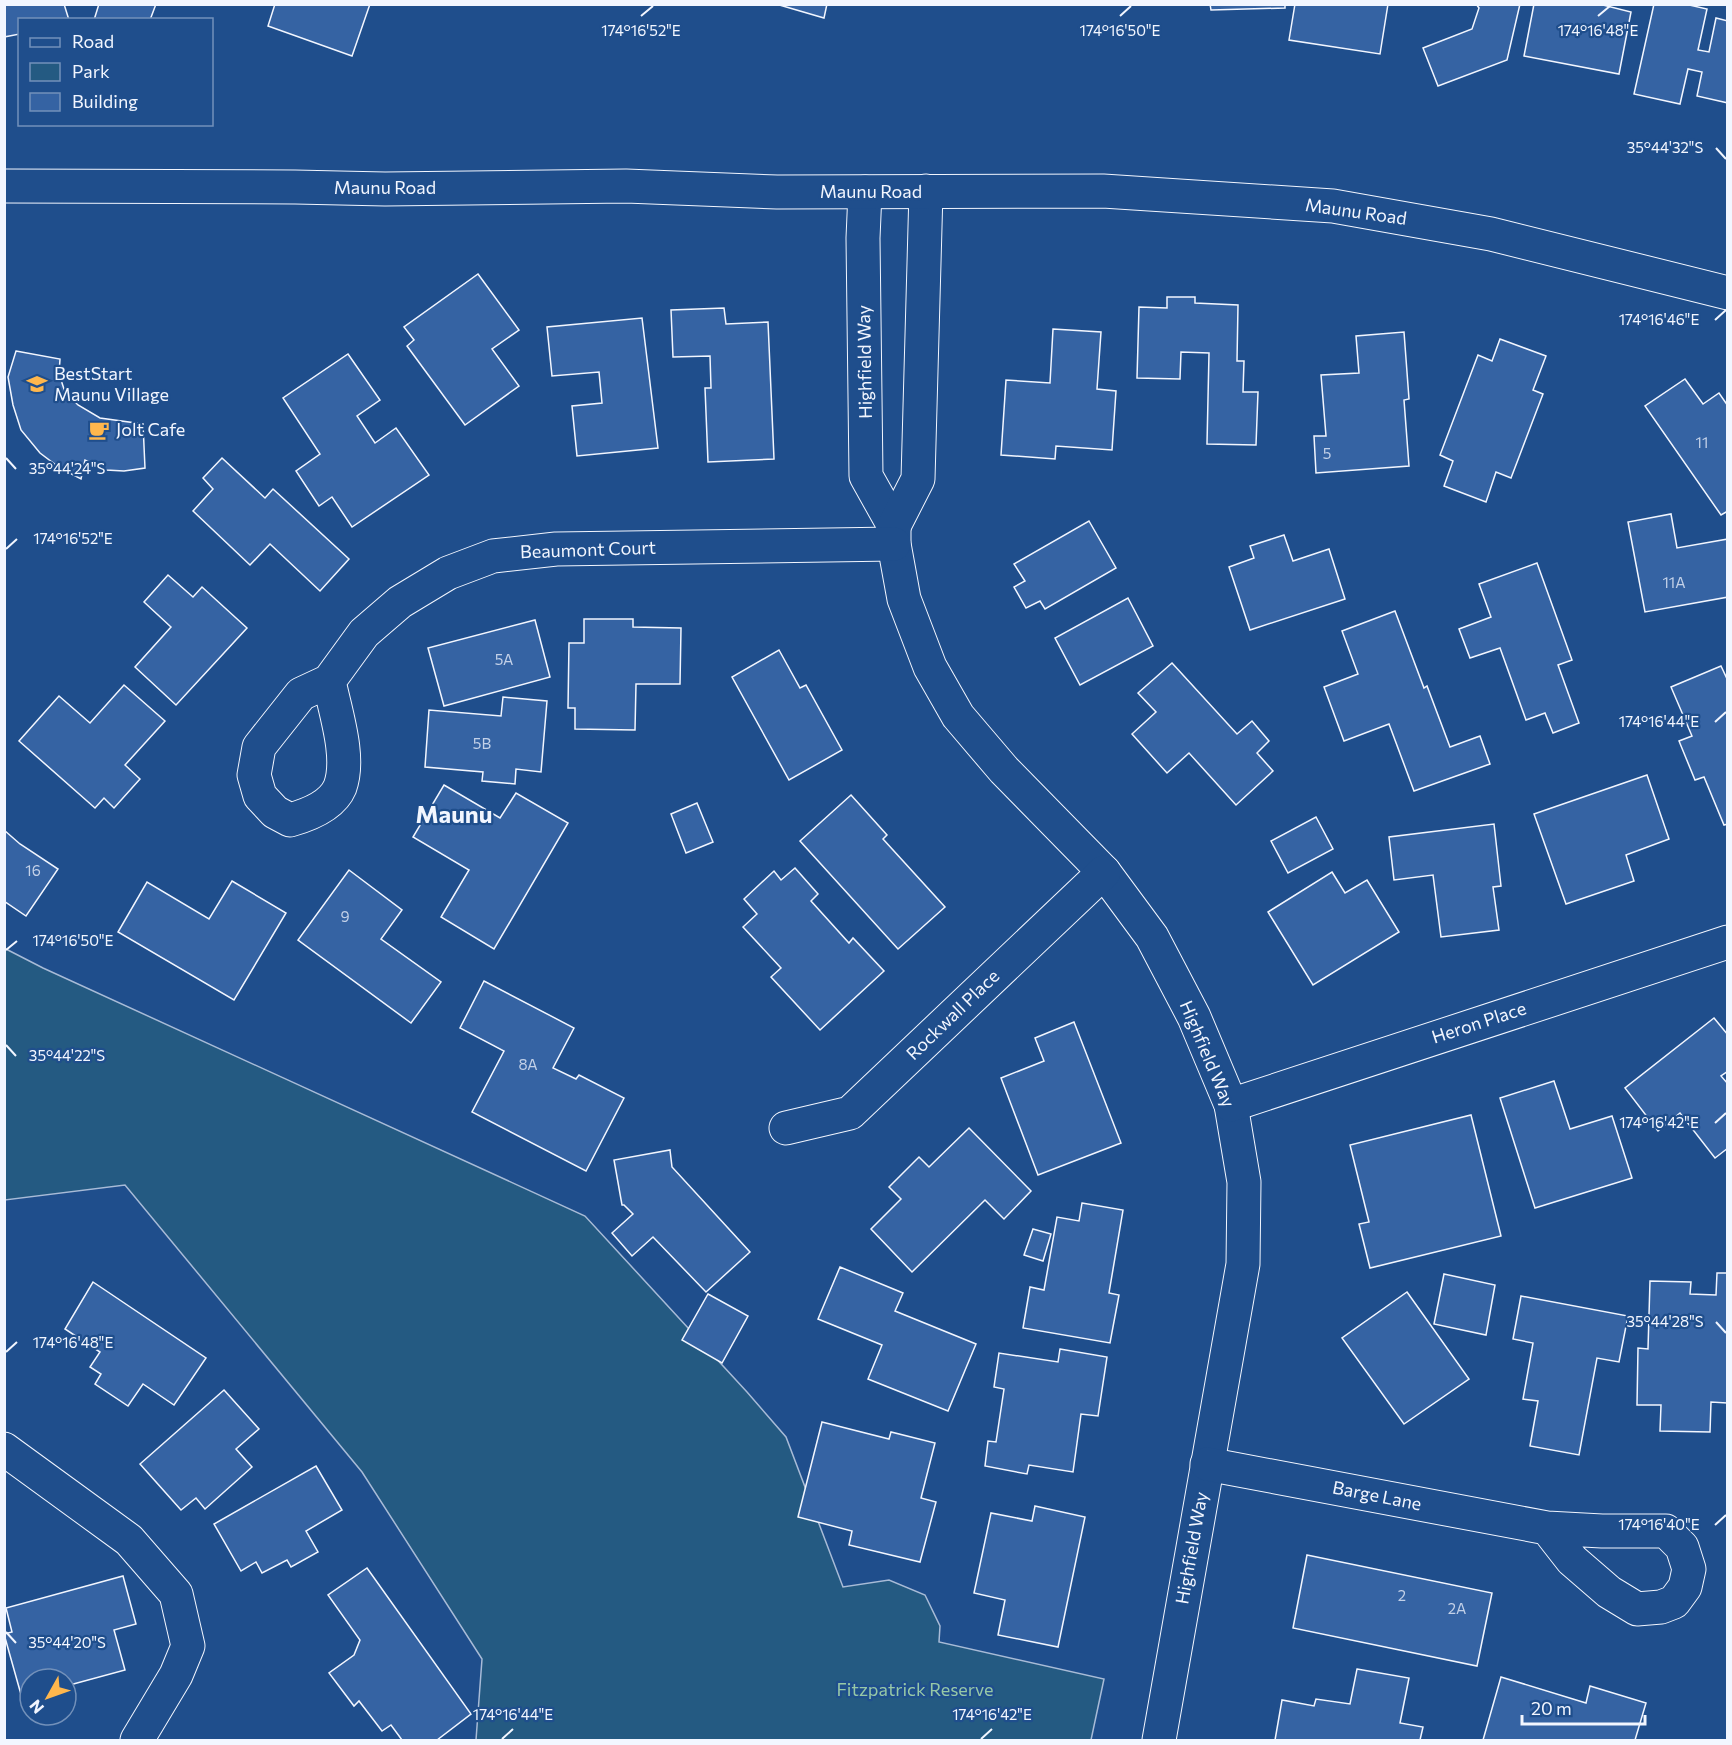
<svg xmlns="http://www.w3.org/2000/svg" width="1732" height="1745" viewBox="0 0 1732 1745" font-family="Commissioner,sans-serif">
  <rect width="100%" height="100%" fill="#1f4e8c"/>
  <!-- green -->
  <polygon fill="#245a82" stroke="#a8bbd7" stroke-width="1.5" points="4,948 43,968 585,1216 747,1392 786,1437 843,1587 889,1580 925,1595 940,1626 939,1642 1104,1679 1091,1740 476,1740 482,1659 362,1472 125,1185 5,1200"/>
  <!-- building -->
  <g fill="#3563a3" stroke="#f2f6ff" stroke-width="1.5">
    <polygon points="4,4 64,4 69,20 20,20 20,34 4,37"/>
    <polygon points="99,4 156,4 150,20 94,20"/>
    <polygon points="275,4 370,4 352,56 268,26"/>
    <polygon points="776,4 827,4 824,18"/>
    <polygon points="1210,4 1285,4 1285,8 1211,10"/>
    <polygon points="1295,4 1388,4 1380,54 1289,40"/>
    <polygon points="1476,4 1520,4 1507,60 1438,86 1423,48 1472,29 1479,8"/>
    <polygon points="1534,4 1599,4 1631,12 1619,74 1524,56"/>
    <polygon points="1654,4 1685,4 1707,9 1698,50 1709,52 1716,18 1728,21 1728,103 1697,96 1702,72 1688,69 1680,104 1634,94"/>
    <polygon points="478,274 519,330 492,349 519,386 465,425 407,346 414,340 404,327"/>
    <polygon points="1167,297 1195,297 1195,303 1238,305 1237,361 1244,361 1243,392 1258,392 1256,445 1207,444 1209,353 1181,352 1180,379 1137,378 1139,307 1167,308"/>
    <polygon points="724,308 726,324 768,322 774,459 708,462 705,388 711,388 710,356 673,357 671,310"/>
    <polygon points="642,318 658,448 577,456 572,406 602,403 599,372 552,376 547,327"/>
    <polygon points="1053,329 1101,332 1097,389 1116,391 1112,450 1056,446 1055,459 1001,455 1006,380 1050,383"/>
    <polygon points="1404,332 1409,399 1404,400 1409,466 1316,473 1314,436 1326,436 1321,375 1359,373 1356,336"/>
    <polygon points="1500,339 1546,356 1533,390 1543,394 1511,478 1496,472 1486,502 1444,486 1453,461 1440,455 1478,355 1492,361"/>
    <polygon points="16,351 60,359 59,374 65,392 78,405 100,418 143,424 145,468 124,471 106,470 85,460 81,479 60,468 40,453 21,430 13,405 8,377"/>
    <polygon points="348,354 380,400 357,416 375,443 396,428 429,475 352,527 332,497 319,506 296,471 320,454 283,398"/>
    <polygon points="1685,379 1703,404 1719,393 1728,406 1728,511 1721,515 1645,406"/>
    <polygon points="222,458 265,498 273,489 349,559 320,591 270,544 250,565 193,511 213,489 203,478"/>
    <polygon points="1671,514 1677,548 1728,539 1728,597 1645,612 1628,522"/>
    <polygon points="1089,521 1116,568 1045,609 1040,601 1026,608 1014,587 1025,581 1014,564"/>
    <polygon points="1284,535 1293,561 1329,549 1345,599 1250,630 1229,567 1254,558 1250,546"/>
    <polygon points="1537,563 1572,660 1558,665 1579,723 1553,733 1545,713 1526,720 1500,648 1470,658 1459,629 1491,617 1479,584"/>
    <polygon points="168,575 193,597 202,587 247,628 176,705 135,667 171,627 144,602"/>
    <polygon points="1128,598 1153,646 1080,685 1055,638"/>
    <polygon points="1395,611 1424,688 1427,686 1450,747 1480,736 1490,764 1414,791 1389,724 1344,741 1324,687 1358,674 1342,631"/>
    <polygon points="584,619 633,619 633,627 681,628 680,684 636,684 635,730 575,729 575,708 568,708 569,643 584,643"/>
    <polygon points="535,620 550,677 444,706 428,648"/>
    <polygon points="779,650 800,688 806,685 842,750 789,780 732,677"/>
    <polygon points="1172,663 1237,734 1252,721 1269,741 1257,753 1273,771 1236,805 1189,753 1167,773 1132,734 1156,712 1138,693"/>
    <polygon points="1721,666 1728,681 1728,824 1724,825 1704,777 1695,780 1679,741 1692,736 1671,687"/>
    <polygon points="124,685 165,721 125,765 140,779 114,808 104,798 95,808 19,741 59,696 90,723"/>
    <polygon points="503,697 547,701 541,772 516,769 515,784 482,781 483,772 425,767 429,710 501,716"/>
    <polygon points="1647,775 1669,839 1626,855 1634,881 1566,904 1534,814"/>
    <polygon points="444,785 500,818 516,793 568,823 494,949 441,917 469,870 413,837"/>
    <polygon points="851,795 887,835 883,839 945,907 898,949 800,841"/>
    <polygon points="697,803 713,842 686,853 671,814"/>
    <polygon points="1316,817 1333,849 1288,873 1271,841"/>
    <polygon points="1494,824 1501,886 1493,887 1499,930 1441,937 1433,875 1394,880 1389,837"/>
    <polygon points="4,830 20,844 58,869 26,916 4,901"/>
    <polygon points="795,868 818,894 811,901 849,943 853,938 884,971 820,1030 771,977 781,968 743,927 757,914 744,899 774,871 781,880"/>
    <polygon points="349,870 402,910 381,939 441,982 411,1023 298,940"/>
    <polygon points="1332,872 1345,893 1367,880 1399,932 1313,985 1268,912"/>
    <polygon points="232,881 286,913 234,1000 118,932 147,882 209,919"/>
    <polygon points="484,981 574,1028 553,1068 576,1079 579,1075 624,1098 586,1171 472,1112 504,1051 460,1028"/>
    <polygon points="1714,1018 1728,1035 1728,1071 1721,1076 1728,1084 1728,1148 1715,1158 1680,1113 1658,1131 1625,1088"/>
    <polygon points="1074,1022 1121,1143 1038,1175 1001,1078 1044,1061 1035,1038"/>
    <polygon points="1554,1081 1570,1129 1612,1116 1632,1178 1535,1208 1500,1098"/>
    <polygon points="1471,1115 1501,1236 1370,1268 1359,1224 1369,1222 1350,1145"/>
    <polygon points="969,1128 1031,1191 1004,1219 985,1200 912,1272 871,1229 901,1199 889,1187 919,1157 929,1167"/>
    <polygon points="670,1150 672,1167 750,1252 706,1292 653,1237 632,1256 612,1233 633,1214 624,1205 622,1205 614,1160"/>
    <polygon points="1082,1203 1123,1210 1109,1293 1119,1295 1110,1343 1023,1328 1030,1287 1044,1290 1057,1217 1079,1221"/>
    <polygon points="1033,1229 1051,1234 1043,1261 1024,1255"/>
    <polygon points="840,1267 903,1293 895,1311 976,1344 948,1411 868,1379 882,1345 818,1319"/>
    <polygon points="1717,1273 1728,1273 1727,1403 1711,1402 1710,1432 1660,1431 1661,1405 1637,1405 1638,1348 1648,1349 1650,1281 1691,1282 1690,1294 1716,1295"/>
    <polygon points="1444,1274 1495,1285 1486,1335 1434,1324"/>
    <polygon points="93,1282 206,1358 174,1405 143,1384 128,1406 95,1384 101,1374 90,1367 100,1352 65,1329"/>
    <polygon points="1407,1292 1469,1379 1404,1424 1342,1338"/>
    <polygon points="708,1294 748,1316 722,1363 682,1340"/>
    <polygon points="1521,1296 1628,1316 1619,1362 1597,1358 1579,1455 1530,1446 1538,1401 1523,1399 1533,1343 1513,1339"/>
    <polygon points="1060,1349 1107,1357 1098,1416 1081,1414 1073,1472 1029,1465 1027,1474 985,1466 988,1441 996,1442 1004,1389 994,1387 999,1353 1058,1362"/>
    <polygon points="224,1390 259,1429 236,1449 252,1467 205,1509 196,1498 181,1510 140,1464"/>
    <polygon points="822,1422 889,1439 891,1432 935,1443 921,1498 936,1502 920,1562 849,1545 852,1531 798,1517"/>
    <polygon points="316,1466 342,1510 306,1531 318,1552 291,1567 287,1560 262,1573 256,1562 241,1571 214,1524"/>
    <polygon points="1035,1506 1085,1517 1058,1647 998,1635 1005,1600 974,1593 991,1513 1032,1521"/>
    <polygon points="1307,1555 1492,1593 1477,1666 1293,1628"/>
    <polygon points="367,1568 471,1714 437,1740 402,1740 391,1725 382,1731 359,1701 354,1706 329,1673 354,1655 360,1640 328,1595"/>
    <polygon points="123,1576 136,1624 114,1630 125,1670 66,1686 66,1679 30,1679 30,1696 22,1698 4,1634 12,1632 6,1608"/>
    <polygon points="1357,1669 1409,1678 1400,1723 1423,1727 1420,1740 1275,1740 1282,1700 1314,1706 1316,1699 1350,1704"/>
    <polygon points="1501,1677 1586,1703 1590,1686 1646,1703 1635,1740 1483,1740"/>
  </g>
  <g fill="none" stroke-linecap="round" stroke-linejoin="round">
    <!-- minor casing -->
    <g stroke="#f2f6ff" stroke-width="35">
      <g id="minor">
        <polyline points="865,192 863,238 866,476 894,526 894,544 904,599 930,667 958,716 1004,770 1104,872 1152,937 1194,1017 1231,1105 1244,1182 1243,1264 1159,1740"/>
        <polyline points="894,526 918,479 926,191"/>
        <path d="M329,681c6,30 22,76 11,106 -8,19 -32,28 -50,33l-15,-8 -15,-16 -6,-21 5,-28 42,-53 28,-13 35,-48 36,-31 48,-29 45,-17 63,-7 338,-5"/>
        <polyline points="1231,1105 1728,942"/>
        <polyline points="786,1128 850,1113 1104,872"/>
        <polyline points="4,1449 129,1540 176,1594 188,1646 176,1675 137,1740"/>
        <polyline points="1207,1464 1547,1528 1572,1560 1609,1592 1637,1609 1661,1607 1674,1602 1685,1587 1689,1569 1682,1547 1666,1531 1602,1531 1547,1528"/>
      </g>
    </g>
    <!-- primary casing -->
    <g stroke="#f2f6ff" stroke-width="35">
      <polyline id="primary" points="4,186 295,187 385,189 626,186 777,192 1103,191 1333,206 1491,234 1728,293"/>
    </g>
    <!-- minor -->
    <use href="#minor" stroke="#1f4e8c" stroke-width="33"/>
    <!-- primary -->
    <use href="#primary" stroke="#1f4e8c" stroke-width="33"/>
  </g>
  <!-- ticks -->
  <path fill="none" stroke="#f2f6ff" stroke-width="2" d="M641,16l12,-10M1120,16l11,-10M1598,16l12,-10M1716,148l10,11M1715,320l11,-10M6,458l10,11M6,549l11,-10M1715,722l11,-10M6,950l11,-9M6,1045l10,11M1715,1123l11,-10M1716,1322l10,11M6,1352l11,-10M1715,1525l11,-10M6,1632l10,11M502,1739l11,-10M981,1739l11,-10"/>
  <!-- icons -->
  <defs>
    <g id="school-bare" transform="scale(1.62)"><path d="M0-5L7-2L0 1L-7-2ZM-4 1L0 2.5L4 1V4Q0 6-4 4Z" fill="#ffb74d" stroke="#1f4e8c" stroke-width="2.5" paint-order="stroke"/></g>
    <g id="cafe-bare" transform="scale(1.62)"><path d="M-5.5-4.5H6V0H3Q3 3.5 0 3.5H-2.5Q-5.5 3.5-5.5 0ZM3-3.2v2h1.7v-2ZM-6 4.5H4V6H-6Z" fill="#ffb74d" stroke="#1f4e8c" stroke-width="2.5" paint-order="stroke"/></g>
  </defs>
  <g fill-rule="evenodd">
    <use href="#school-bare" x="37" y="384"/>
    <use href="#cafe-bare" x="99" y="430"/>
  </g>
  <g text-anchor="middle" stroke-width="4.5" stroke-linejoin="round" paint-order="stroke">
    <!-- number labels -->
    <g font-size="15" fill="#c3d1e8">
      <text x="1702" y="448">11</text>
      <text x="1327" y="459">5</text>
      <text x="1674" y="588">11A</text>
      <text x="504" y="665">5A</text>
      <text x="482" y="749">5B</text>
      <text x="33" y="876">16</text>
      <text x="345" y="922">9</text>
      <text x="528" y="1070">8A</text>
      <text x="1402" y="1601">2</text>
      <text x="1457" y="1614">2A</text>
    </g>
    <!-- street labels -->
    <g font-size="18" fill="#f2f6ff" stroke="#1f4e8c">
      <text x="385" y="194">Maunu Road</text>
      <text x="871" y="198">Maunu Road</text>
      <text transform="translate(1356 212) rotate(8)" y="6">Maunu Road</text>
      <text transform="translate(865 362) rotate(-91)" y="6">Highfield Way</text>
      <text transform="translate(588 550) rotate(-2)" y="6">Beaumont Court</text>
      <text transform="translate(953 1015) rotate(-44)" y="6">Rockwall Place</text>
      <text transform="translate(1479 1023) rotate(-18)" y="6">Heron Place</text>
      <text transform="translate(1207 1054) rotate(67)" y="6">Highfield Way</text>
      <text transform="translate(1377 1496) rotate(11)" y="6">Barge Lane</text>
      <text transform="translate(1192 1548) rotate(-80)" y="6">Highfield Way</text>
    </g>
    <!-- poi labels -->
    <g font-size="18" fill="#f2f6ff" stroke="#1f4e8c" text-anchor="start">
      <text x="54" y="380">BestStart<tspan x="54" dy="21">Maunu Village</tspan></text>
      <text x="116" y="436">Jolt Cafe</text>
    </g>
    <!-- park labels -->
    <g font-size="18" fill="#97c8a6" stroke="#1f4e8c">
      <text x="915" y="1696">Fitzpatrick Reserve</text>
    </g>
    <!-- district labels -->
    <g font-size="24" font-weight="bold" fill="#f2f6ff" stroke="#1f4e8c">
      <text x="454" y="823">Maunu</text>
    </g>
  </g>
  <g font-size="15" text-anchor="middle" fill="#f2f6ff" stroke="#1f4e8c" stroke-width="4.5" stroke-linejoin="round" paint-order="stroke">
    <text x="641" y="36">174°16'52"E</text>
    <text x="1120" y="36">174°16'50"E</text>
    <text x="1598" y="36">174°16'48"E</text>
    <text x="1665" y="153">35°44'32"S</text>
    <text x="1659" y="325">174°16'46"E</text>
    <text x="67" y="474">35°44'24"S</text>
    <text x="73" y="544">174°16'52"E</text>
    <text x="1659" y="727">174°16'44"E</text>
    <text x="73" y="946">174°16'50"E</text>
    <text x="67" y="1061">35°44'22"S</text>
    <text x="1659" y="1128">174°16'42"E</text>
    <text x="1665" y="1327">35°44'28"S</text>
    <text x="73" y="1348">174°16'48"E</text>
    <text x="1659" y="1530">174°16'40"E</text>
    <text x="67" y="1648">35°44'20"S</text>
    <text x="513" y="1720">174°16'44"E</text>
    <text x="992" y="1720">174°16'42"E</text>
  </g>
  <!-- border -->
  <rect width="1732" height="1745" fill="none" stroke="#f2f6ff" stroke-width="12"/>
  <!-- legend -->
  <rect x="18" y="18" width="195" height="108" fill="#1f4e8c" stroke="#7391ba" stroke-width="1.5"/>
  <rect x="30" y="38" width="30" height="9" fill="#1f4e8c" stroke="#7391ba" stroke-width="1.5"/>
  <text x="72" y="48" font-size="18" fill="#f2f6ff">Road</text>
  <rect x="30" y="63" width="30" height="18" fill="#245a82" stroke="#7391ba" stroke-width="1.5"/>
  <text x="72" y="78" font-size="18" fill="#f2f6ff">Park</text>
  <rect x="30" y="93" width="30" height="18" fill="#3563a3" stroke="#7391ba" stroke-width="1.5"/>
  <text x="72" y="108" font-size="18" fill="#f2f6ff">Building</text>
  <!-- north arrow -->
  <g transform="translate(48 1697) rotate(230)"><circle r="28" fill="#1f4e8c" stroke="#7391ba" stroke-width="1.5"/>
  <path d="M0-4.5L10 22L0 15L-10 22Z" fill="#ffb74d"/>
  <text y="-9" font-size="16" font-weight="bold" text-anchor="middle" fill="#f2f6ff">N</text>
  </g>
  <!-- scale -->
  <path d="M1522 1715v9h123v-9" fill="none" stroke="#f2f6ff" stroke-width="3"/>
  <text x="1531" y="1715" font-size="18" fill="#f2f6ff" stroke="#1f4e8c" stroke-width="4.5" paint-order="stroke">20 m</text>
</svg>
